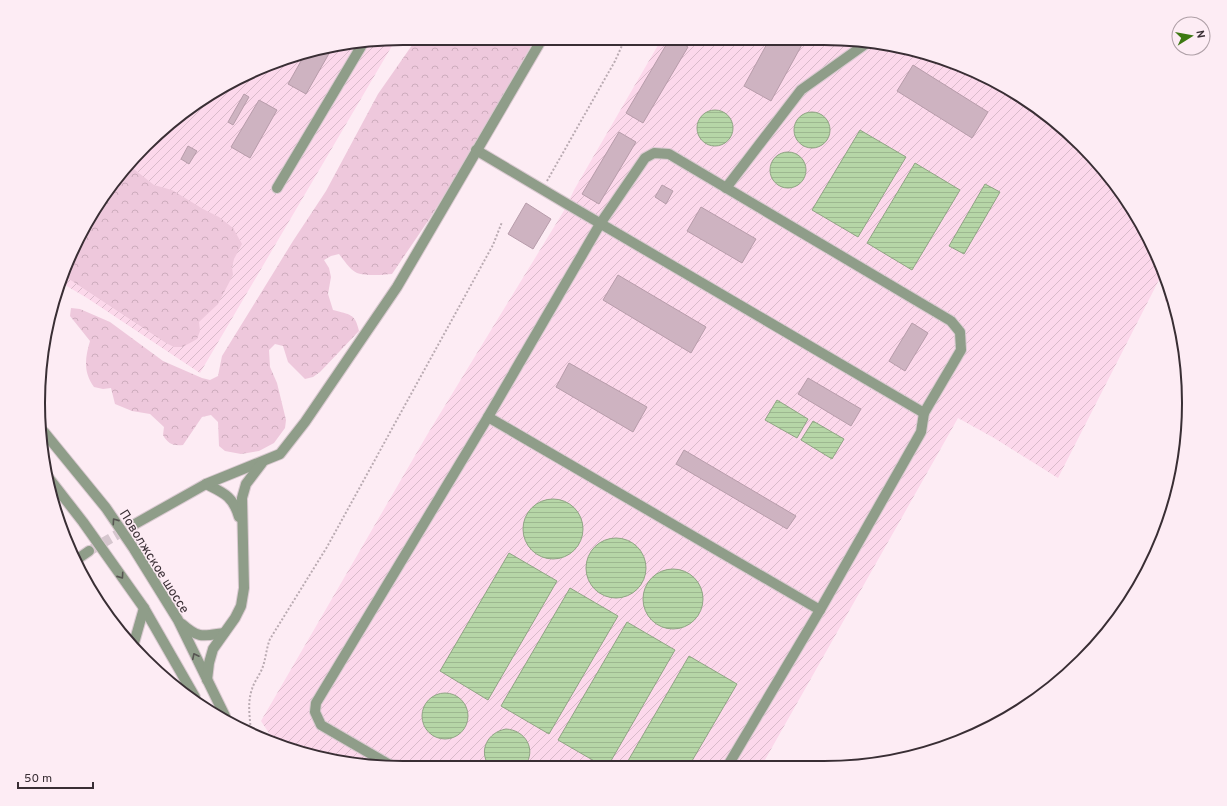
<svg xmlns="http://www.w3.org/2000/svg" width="1227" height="806" viewBox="0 0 1227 806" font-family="Overpass,sans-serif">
  <defs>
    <pattern id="industrial-furrows" width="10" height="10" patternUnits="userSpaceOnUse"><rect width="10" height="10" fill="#fcd8eb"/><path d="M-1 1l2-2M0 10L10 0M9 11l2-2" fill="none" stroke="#d9baca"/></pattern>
    <pattern id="forest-crowns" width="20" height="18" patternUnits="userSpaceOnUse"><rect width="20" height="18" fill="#eec8dc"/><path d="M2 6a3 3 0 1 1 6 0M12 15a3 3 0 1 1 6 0" fill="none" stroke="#cdacbd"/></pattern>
    <pattern id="water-rules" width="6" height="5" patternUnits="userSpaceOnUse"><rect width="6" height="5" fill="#b6d6a7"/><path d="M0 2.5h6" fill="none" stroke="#9db890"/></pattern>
  </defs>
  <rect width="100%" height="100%" fill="#fdecf4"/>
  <!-- industrial -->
  <g fill="url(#industrial-furrows)">
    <polygon points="396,39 200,373 87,298 60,282 114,181 200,100 286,57"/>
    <polygon points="661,40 872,41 985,76 1064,128 1113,181 1151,241 1163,272 1058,478 994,438 958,418 761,767 356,765 276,744 261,721 427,435 565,209 574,190"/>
  </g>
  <!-- forest -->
  <g fill="url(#forest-crowns)">
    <path d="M417,38l118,1 -75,131 -30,48 -38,56c-9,1 -27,2 -35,-1 -8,-4 -13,-13 -18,-19l-8,2 -7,4 5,8 2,9 -3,17 5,16c17,5 22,3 26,21l-39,41 -7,5 -8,2 -17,-17 -5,-16 -8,-2 -6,6 1,17 7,16 9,37 -1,8 -11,15 -15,8 -18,3 -16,-3 -6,-5 -1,-24 -7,-7 -9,2 -19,28c-10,1 -15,-1 -20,-10l1,-8 -14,-13 -18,-3 -17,-7 -4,-16 -8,1 -9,-2c-11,-15 -9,-29 -4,-46l-20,-25 1,-8 9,1 30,13 53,39 39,17 8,2 8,-4 4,-20 71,-115 33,-50 52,-97z"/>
    <polygon points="130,166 154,185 172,190 203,209 219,217 233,228 242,244 234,259 232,267 233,275 218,304 199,322 200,331 197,339 190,343 182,347 174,347 166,343 63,275 114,181"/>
    <polygon points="1167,284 1175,305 1165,301 1165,292"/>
  </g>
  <!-- water -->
  <g fill="url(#water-rules)" stroke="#90a484">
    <circle cx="715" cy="128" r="18"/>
    <circle cx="812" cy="130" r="18"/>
    <polygon points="860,130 906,157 858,237 812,210"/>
    <circle cx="788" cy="170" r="18"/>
    <polygon points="915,163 960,190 912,270 867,243"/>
    <polygon points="985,184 1000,192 964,254 949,246"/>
    <polygon points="777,400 808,419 797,438 765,420"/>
    <polygon points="813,421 844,439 832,459 801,440"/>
    <circle cx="553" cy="529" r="30"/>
    <circle cx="616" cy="568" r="30"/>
    <polygon points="509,553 557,581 488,700 440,671"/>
    <circle cx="673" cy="599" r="30"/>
    <polygon points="570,588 618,616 549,734 501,706"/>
    <polygon points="627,622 675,650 608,766 603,766 558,740"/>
    <polygon points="689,656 737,684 689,766 625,766"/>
    <circle cx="445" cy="716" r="23"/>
    <path d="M506,729c19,1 31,20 19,37h-36c-11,-16 -1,-34 17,-37z"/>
  </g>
  <!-- building -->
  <g fill="#ceb3c1" stroke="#b79caa">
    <polygon points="669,40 676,40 688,47 643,123 626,113"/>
    <polygon points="769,40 804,41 771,101 744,86"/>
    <polygon points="331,50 306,94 288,84 305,54"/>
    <polygon points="913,65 988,112 972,138 897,91"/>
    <polygon points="244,94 249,97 233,125 228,122"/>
    <polygon points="259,100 277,110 250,158 231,147"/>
    <polygon points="619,132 636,142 599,204 582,194"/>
    <polygon points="188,146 197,151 189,164 181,159"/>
    <polygon points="662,185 673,191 666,204 655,197"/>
    <polygon points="526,203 551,219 533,249 508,234"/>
    <polygon points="701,207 756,239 742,263 687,231"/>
    <polygon points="618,275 706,327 691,353 603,300"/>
    <polygon points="912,323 928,333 905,371 889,361"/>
    <polygon points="569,363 647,407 633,432 556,387"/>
    <polygon points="808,378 861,409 851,426 798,394"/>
    <polygon points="684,450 796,516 787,529 676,464"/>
  </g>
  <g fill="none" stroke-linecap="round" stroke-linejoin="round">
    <!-- minor-tunnel -->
    <polyline stroke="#d6c6ce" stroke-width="10" stroke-dasharray="10 5" stroke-linecap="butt" points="89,551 135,524"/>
    <!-- minor casing -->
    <g stroke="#dacad1" stroke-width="12">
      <g id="minor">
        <polyline points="476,150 567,204 924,413"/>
        <polygon points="654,153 669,154 951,321 960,332 961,350 924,413 921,432 820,610 488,417 600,224 645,158"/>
        <polyline points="277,188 362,45"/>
        <polyline points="726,188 801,90 864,45 868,41"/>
        <polyline points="44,432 106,508 134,549 178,620 225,716"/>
        <polyline points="48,477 83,522 144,608 195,697"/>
        <path d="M206,484c18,9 27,12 33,33"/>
        <polyline points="135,524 206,484 280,454 305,422 397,287 542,39"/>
        <polyline points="76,560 89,551"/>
        <path d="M182,624c17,15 21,12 42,9"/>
        <polyline points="134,643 144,608"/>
        <polyline points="207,680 209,663 213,649 235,618 241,606 244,588 242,498 246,484 262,463"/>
        <polyline points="390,765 321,725 315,712 316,703 488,417"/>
        <polyline points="727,767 820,610"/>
      </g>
    </g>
    <!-- path -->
    <g stroke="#baabb2" stroke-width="2" stroke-dasharray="2 2" stroke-linecap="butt">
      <polyline points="547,181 615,61 625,39"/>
      <path d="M251,733c-1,-16 -4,-29 1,-44 2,-7 7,-13 10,-20 4,-10 4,-20 8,-30l57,-92 166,-302 9,-23"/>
    </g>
    <!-- minor -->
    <use href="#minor" stroke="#8f9d89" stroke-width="10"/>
  </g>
  <!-- one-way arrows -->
  <defs><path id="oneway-chevron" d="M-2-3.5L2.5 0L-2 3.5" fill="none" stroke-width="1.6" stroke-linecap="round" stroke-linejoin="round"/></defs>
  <g stroke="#575552">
    <use href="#oneway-chevron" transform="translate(115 521) rotate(-125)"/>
    <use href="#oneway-chevron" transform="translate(121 576) rotate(55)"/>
    <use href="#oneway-chevron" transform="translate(195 656) rotate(-116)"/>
  </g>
  <g text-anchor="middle" stroke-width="3" stroke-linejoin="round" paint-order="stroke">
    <!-- street labels -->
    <g font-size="13" fill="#392e34" stroke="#fdecf4">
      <text transform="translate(155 561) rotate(58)" y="5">Поволжское шоссе</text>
    </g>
  </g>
  <!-- crop -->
  <path d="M0 0H1227V806H0ZM403 45H824A358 358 0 0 1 1182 403V403A358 358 0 0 1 824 761H403A358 358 0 0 1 45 403V403A358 358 0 0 1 403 45Z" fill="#fdecf4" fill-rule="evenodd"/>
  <path fill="none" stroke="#392e34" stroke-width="2" d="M403 45H824A358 358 0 0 1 1182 403V403A358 358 0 0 1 824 761H403A358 358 0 0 1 45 403V403A358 358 0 0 1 403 45Z"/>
  <!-- north arrow -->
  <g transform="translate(1191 36) rotate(79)"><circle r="19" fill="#fdecf4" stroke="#afa0a7"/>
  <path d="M0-3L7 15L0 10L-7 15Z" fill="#3d7912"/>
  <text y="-6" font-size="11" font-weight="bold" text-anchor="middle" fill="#392e34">N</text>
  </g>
  <!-- scale -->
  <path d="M18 782v6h75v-6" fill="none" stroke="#392e34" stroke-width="2"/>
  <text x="24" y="782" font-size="12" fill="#392e34" stroke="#fdecf4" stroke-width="3" paint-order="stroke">50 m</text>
</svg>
